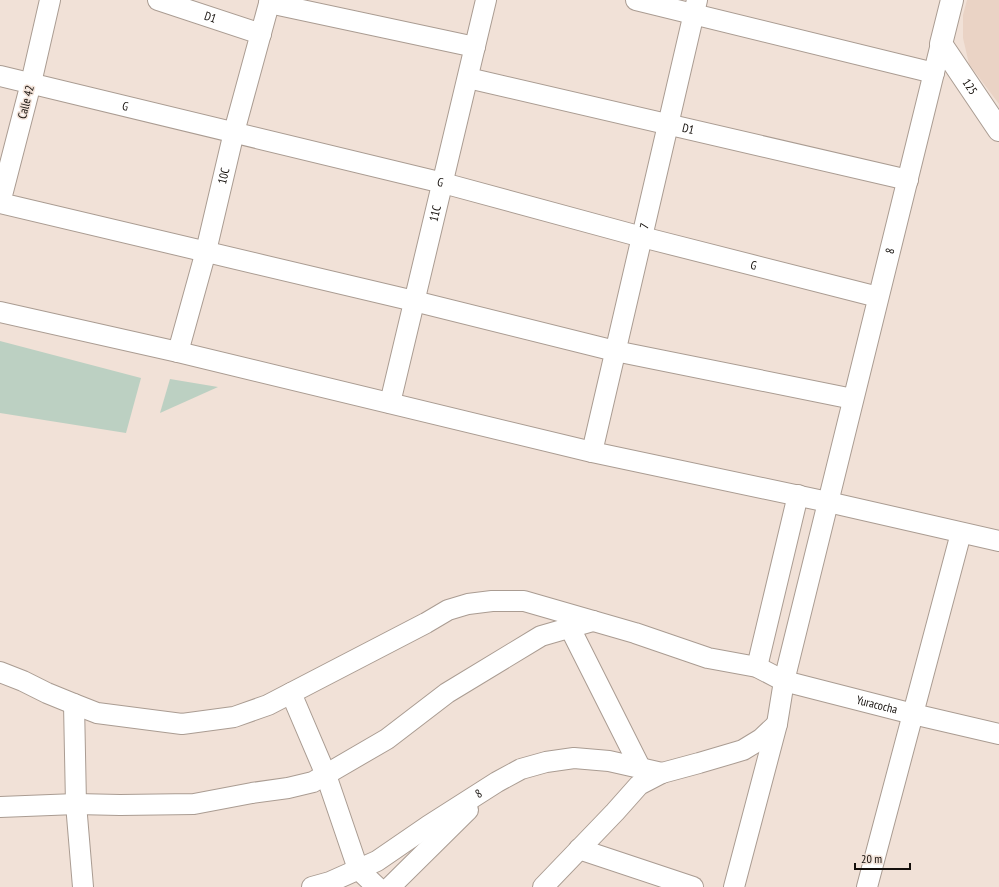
<svg xmlns="http://www.w3.org/2000/svg" width="999" height="887" viewBox="0 0 999 887" font-family="'PT Sans Narrow',sans-serif">
  <rect width="100%" height="100%" fill="#f1e1d7"/>
  <!-- built -->
  <polygon fill="#ead3c5" points="967,0 999,0 999,104 969,64 963,38 963,15"/>
  <!-- green -->
  <g fill="#bcd0c2">
    <polygon points="0,341 141,378 126,433 0,413"/>
    <polygon points="170,379 218,387 160,413"/>
  </g>
  <g fill="none" stroke-linecap="round" stroke-linejoin="round">
    <!-- minor casing -->
    <g stroke="#aa9c92" stroke-width="22">
      <g id="minor">
        <polyline points="50,0 31,83 0,203 414,301 615,351 853,399"/>
        <path id="s1" d="M158,0l103,34"/>
        <polyline points="636,0 934,73"/>
        <polyline points="269,3 475,47"/>
        <path id="s2" d="M0,76l443,107 199,54 236,60"/>
        <path id="s3" d="M468,78l440,102"/>
        <polyline points="0,312 178,352 592,452 828,502 999,541"/>
        <path id="s4" d="M178,352l28,-101 28,-119 36,-132"/>
        <path id="s5" d="M390,403l96,-403"/>
        <path id="s6" d="M592,452l105,-452"/>
        <polyline points="570,628 641,769"/>
        <polyline points="757,667 798,495"/>
        <path id="s7" d="M0,672l23,9 24,12 27,11 23,9 85,11 52,-7 34,-12 158,-82 22,-13 20,-6 24,-3h32l111,32 73,25 49,9 27,14 129,33 86,20"/>
        <polyline points="291,693 326,775 358,869 377,887"/>
        <polyline points="74,704 76,804 83,887"/>
        <polyline points="0,807 76,804 120,805 194,804 252,793 288,788 313,782 387,739 447,693 541,636 593,621"/>
        <polyline points="579,849 693,887"/>
        <path id="s8" d="M312,887l18,-5 47,-21 51,-35 69,-44 24,-13 25,-7 28,-4 35,3 53,12"/>
        <polyline points="390,887 468,810"/>
        <polyline points="543,887 615,812 639,785 662,773 699,763 743,750 761,739 777,724"/>
        <path id="s9" d="M734,887l43,-163 7,-43 157,-637"/>
        <polyline points="867,887 961,533"/>
      </g>
    </g>
    <!-- tertiary casing -->
    <g stroke="#aa9c92" stroke-width="24">
      <g id="tertiary">
        <path id="s10" d="M952,0l-11,44 58,86"/>
      </g>
    </g>
    <!-- minor -->
    <use href="#minor" stroke="#fff" stroke-width="20"/>
    <!-- tertiary -->
    <use href="#tertiary" stroke="#fff" stroke-width="22"/>
  </g>
  <g text-anchor="middle" stroke-width="3" stroke-linejoin="round" paint-order="stroke">
    <!-- street labels -->
    <g font-size="12" fill="#140f0b" stroke="#f1e1d7">
      <text dy="4" stroke="none"><textPath href="#s1" startOffset="55">D1</textPath></text>
      <text dy="4" stroke="none"><textPath href="#s10" startOffset="97">125</textPath></text>
      <text transform="translate(26 102) rotate(-76)" y="4">Calle 42</text>
      <text dy="4" stroke="none"><textPath href="#s2" startOffset="129">G</textPath></text>
      <text dy="4" stroke="none"><textPath href="#s3" startOffset="226">D1</textPath></text>
      <text dy="4" stroke="none"><textPath href="#s4" startOffset="182">10C</textPath></text>
      <text dy="4" stroke="none"><textPath href="#s2" startOffset="453">G</textPath></text>
      <text dy="4" stroke="none"><textPath href="#s5" startOffset="195">11C</textPath></text>
      <text dy="4" stroke="none"><textPath href="#s6" startOffset="232">7</textPath></text>
      <text dy="4" stroke="none"><textPath href="#s9" startOffset="655">8</textPath></text>
      <text dy="4" stroke="none"><textPath href="#s2" startOffset="777">G</textPath></text>
      <text dy="4" stroke="none"><textPath href="#s7" startOffset="929">Yuracocha</textPath></text>
      <text dy="4" stroke="none"><textPath href="#s8" startOffset="192">8</textPath></text>
    </g>
  </g>
  <!-- scale -->
  <path d="M855 863v6h55v-6" fill="none" stroke="#140f0b" stroke-width="2"/>
  <text x="861" y="863" font-size="12" fill="#140f0b" stroke="#f1e1d7" stroke-width="3" paint-order="stroke">20 m</text>
</svg>
